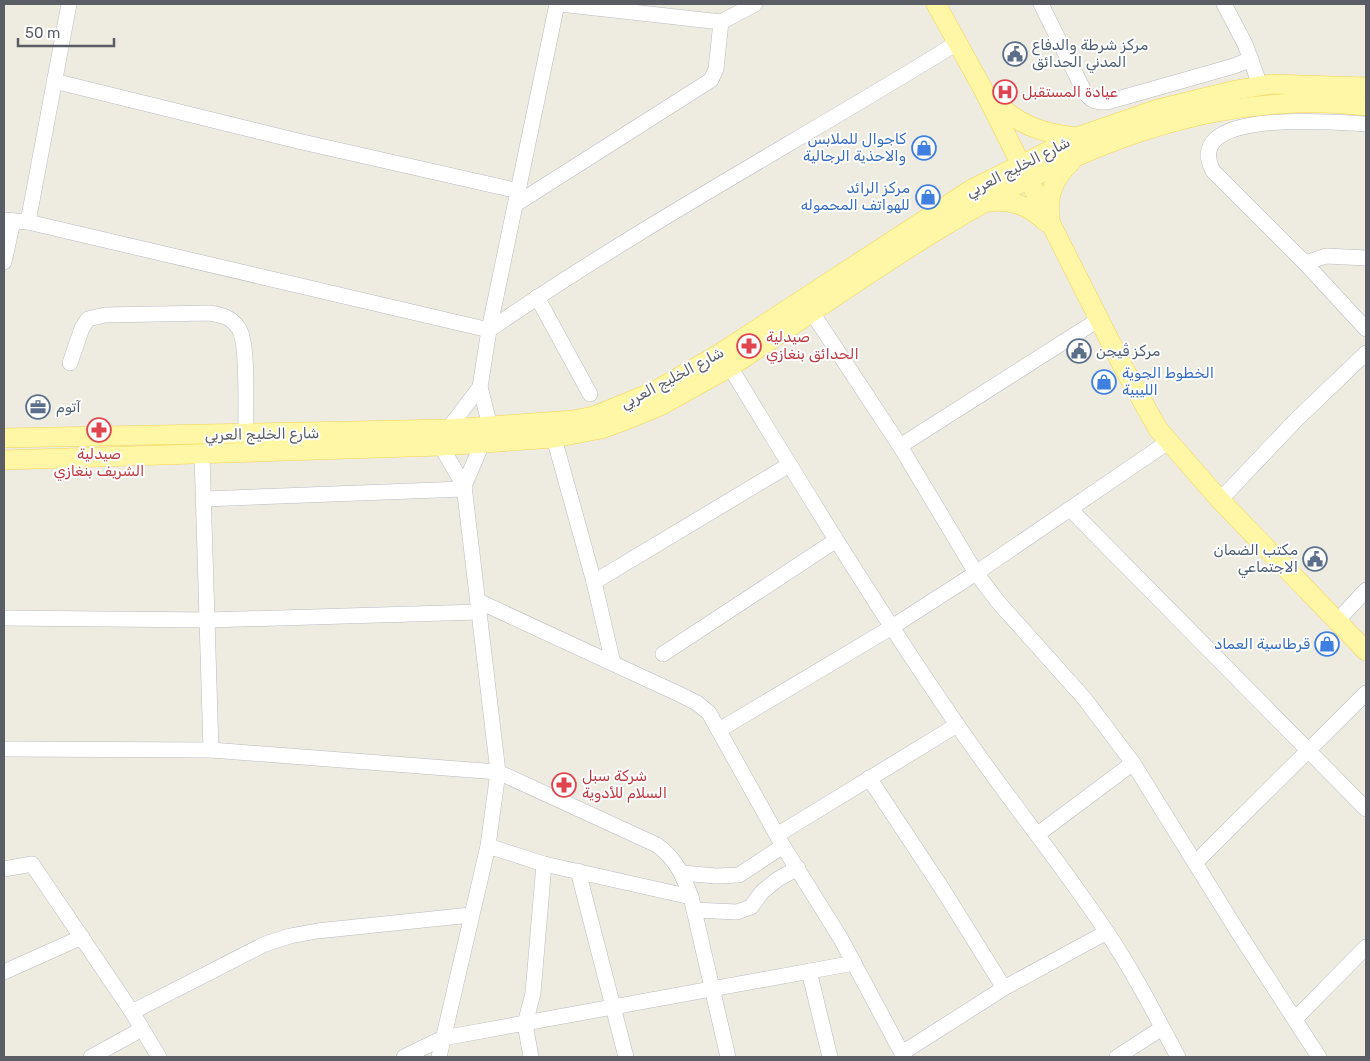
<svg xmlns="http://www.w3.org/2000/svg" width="1370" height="1061" viewBox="0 0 1370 1061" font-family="Rubik,Vazirmatn,sans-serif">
  <rect width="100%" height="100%" fill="#eeece1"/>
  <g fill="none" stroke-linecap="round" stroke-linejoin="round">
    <!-- minor casing -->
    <g stroke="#b9bbc1" stroke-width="16">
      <g id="minor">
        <polyline points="560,4 721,22 755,4"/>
        <path d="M1041,4l43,87c6,10 12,11 23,11l127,-36 17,-7"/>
        <polyline points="1224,4 1245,44 1260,85"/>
        <polyline points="54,81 298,141 519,191"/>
        <path d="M1366,124c-31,-2 -186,-16 -153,47l92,92 61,66"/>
        <polyline points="516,204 711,80 716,69 721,22"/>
        <path d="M4,220l24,2 461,108c151,-104 313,-191 468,-287"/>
        <polyline points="28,222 69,4"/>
        <polyline points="4,262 13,221"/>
        <polyline points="1305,263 1326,256 1366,258"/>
        <polyline points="537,297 590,394"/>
        <polyline points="811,311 900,446 976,573 999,603 1084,698 1133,763 1238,932 1319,1057"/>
        <path d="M70,363l12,-35 6,-9 17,-4 104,-2c13,2 23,4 30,16 10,15 6,84 7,106"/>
        <path d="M730,367c73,120 146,240 226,356 48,71 103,137 150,208 27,40 49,83 72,126"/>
        <polyline points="490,426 480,387 489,330 557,4"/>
        <polyline points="448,429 480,387"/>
        <polyline points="554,438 594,582 613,663"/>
        <path d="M441,446l23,40 34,286 159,73c19,14 26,30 34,52l37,160"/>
        <polyline points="900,446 1098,320"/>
        <polyline points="202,455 211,750"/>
        <polyline points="464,486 482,444"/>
        <polyline points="205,499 464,489"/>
        <polyline points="1220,500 1296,420 1366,353"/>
        <polyline points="1070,509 1366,809"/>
        <polyline points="594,582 789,465"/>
        <polyline points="478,601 681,695 697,703 709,713 783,846 841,939 904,1057"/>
        <polyline points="4,618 208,620 479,612"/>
        <polyline points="1337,621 1366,590"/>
        <polyline points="663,654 835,541"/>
        <polyline points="719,730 892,627 976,573 1168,442"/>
        <polyline points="4,749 211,750 498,772 488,846 439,1057"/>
        <polyline points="869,778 943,890 1004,988"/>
        <polyline points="1038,834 1133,763"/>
        <polyline points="777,835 957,725"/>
        <polyline points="488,846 544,864 691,897"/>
        <polyline points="1195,863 1366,693"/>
        <polyline points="4,869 32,864 132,1012 159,1057"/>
        <polyline points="578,871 626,1057"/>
        <polyline points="682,873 716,876 739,875 783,846"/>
        <polyline points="694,910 737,912 751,907 762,892 778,879 798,868"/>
        <polyline points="809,971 830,1057"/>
        <polyline points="4,972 82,937"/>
        <polyline points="132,1012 265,944 290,936 317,931 471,915"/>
        <polyline points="1295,1019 1366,947"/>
        <polyline points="902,1053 1004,988 1107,932"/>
        <polyline points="91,1057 142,1029"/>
        <polyline points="404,1057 443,1038 854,963"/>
        <polyline points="531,1057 525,1024 533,993 544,864"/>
        <polyline points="1117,1057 1162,1028"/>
      </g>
    </g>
    <!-- major casing -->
    <g stroke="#f6d451" stroke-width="20">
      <g id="major">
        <polyline points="936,4 984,91 1121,363 1158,429 1220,500 1366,651"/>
        <path d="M992,99c27,26 47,34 85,38"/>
        <path d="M987,202c24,-3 41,3 59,20"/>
        <path d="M1050,220c-3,-25 3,-41 21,-58"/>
        <polyline points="4,438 448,429 573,420 594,416 655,391 719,354 972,189 1077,137 1158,109 1236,90 1271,84 1366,87"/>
        <path d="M4,460l437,-14 113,-8 47,-9 30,-11 31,-13 68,-38c190,-125 394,-289 636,-261"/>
      </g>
    </g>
    <!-- minor -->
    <use href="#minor" stroke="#fff" stroke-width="15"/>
    <!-- major -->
    <use href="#major" stroke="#fff7a5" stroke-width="19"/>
  </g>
  <!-- icons -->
  <defs>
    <g id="civic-ring" transform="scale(1.25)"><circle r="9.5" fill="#fff" stroke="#5c6f8a" stroke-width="1.5"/><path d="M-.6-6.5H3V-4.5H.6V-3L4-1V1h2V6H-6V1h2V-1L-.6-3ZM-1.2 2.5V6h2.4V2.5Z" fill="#5c6f8a"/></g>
    <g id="hospital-ring" transform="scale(1.25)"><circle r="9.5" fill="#fff" stroke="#e0444e" stroke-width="1.5"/><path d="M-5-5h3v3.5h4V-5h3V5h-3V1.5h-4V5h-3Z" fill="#e0444e"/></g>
    <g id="shop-ring" transform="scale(1.25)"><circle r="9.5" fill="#fff" stroke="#3f7fe0" stroke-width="1.5"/><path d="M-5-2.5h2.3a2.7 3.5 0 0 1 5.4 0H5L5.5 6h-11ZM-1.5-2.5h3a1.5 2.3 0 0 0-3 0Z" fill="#3f7fe0"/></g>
    <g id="pharmacy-ring" transform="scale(1.25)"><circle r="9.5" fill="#fff" stroke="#e0444e" stroke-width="1.5"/><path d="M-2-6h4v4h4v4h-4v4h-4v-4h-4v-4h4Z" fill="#e0444e"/></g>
    <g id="office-ring" transform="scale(1.25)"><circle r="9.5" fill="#fff" stroke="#5c6f8a" stroke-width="1.5"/><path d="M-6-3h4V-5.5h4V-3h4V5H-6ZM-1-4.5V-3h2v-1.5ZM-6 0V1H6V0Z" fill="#5c6f8a"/></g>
  </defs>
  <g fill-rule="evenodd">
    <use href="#civic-ring" x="1015" y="54"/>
    <use href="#hospital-ring" x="1005" y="92"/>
    <use href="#shop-ring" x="924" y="148"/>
    <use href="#shop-ring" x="928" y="197"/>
    <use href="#pharmacy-ring" x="749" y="346"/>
    <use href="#civic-ring" x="1079" y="351"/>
    <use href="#shop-ring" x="1104" y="382"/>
    <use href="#office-ring" x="38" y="407"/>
    <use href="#pharmacy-ring" x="99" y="430"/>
    <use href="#civic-ring" x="1315" y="559"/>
    <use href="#shop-ring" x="1327" y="644"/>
    <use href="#pharmacy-ring" x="564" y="785"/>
  </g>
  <g text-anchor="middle" stroke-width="4" stroke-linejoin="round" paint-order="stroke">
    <!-- service labels -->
    <g font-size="15" fill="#4e5e75" stroke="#fff" text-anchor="start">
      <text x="1032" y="50">مركز شرطة والدفاع<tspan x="1032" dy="17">المدني الحدائق</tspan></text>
      <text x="1096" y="356">مركز ڤيجن</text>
      <text x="56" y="412">آتوم</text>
      <text x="1298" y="555" text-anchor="end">مكتب الضمان<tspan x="1298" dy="17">الاجتماعي</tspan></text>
    </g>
    <!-- health labels -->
    <g font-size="15" fill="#be3a42" stroke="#fff" text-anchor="start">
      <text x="1022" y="97">عيادة المستقبل</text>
      <text x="766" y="342">صيدلية<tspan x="766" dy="17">الحدائق بنغازي</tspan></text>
      <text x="99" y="459" text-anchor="middle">صيدلية<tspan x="99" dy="17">الشريف بنغازي</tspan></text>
      <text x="582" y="781">شركة سبل<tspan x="582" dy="17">السلام للأدوية</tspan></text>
    </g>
    <!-- shop labels -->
    <g font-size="15" fill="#366cbe" stroke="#fff" text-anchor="end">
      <text x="906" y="144">كاجوال للملابس<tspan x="906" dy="17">والاحذية الرجالية</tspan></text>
      <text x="910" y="193">مركز الرائد<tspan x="910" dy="17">للهواتف المحموله</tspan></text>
      <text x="1122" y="378" text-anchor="start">الخطوط الجوية<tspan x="1122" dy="17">الليبية</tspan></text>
      <text x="1310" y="649">قرطاسية العماد</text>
    </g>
    <!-- street labels -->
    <g font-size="15" fill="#5a5d63" stroke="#fff">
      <text transform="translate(1018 167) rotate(-27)" y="5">شارع الخليج العربي</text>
      <text transform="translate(672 378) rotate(-28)" y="5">شارع الخليج العربي</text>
      <text transform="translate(262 434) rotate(-1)" y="5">شارع الخليج العربي</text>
    </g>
  </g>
  <!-- border -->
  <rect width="1370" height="1061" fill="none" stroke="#5a5d63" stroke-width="10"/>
  <!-- scale -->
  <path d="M18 38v8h96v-8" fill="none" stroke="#5a5d63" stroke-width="2.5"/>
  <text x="25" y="38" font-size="15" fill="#5a5d63" stroke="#ffffff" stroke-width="4" paint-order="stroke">50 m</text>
</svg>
